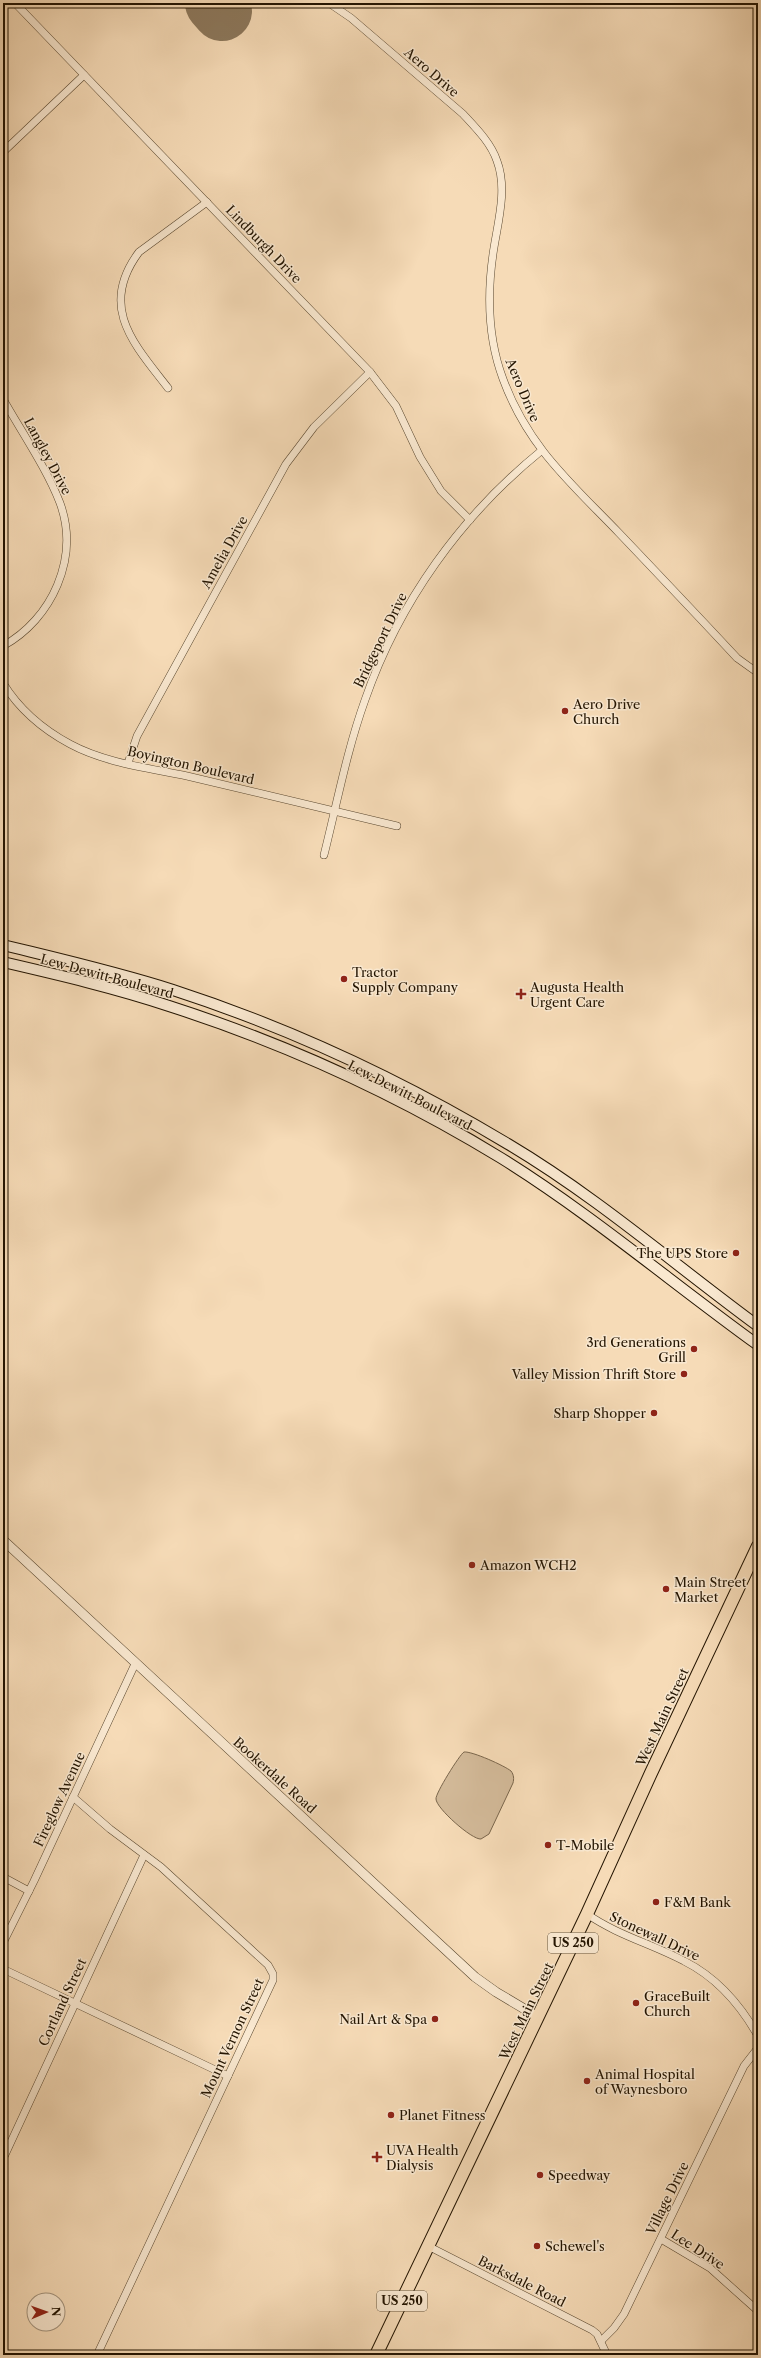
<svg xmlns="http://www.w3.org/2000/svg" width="761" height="2358" viewBox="0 0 761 2358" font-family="'Libre Caslon Text',serif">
  <rect width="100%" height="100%" fill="#f6dbb7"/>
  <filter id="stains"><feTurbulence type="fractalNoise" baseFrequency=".005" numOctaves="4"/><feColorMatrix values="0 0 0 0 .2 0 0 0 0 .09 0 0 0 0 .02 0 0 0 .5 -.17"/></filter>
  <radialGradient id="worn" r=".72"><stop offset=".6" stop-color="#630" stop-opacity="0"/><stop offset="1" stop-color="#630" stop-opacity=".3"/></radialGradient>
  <!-- green -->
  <path fill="#d2b998" stroke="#7a664c" d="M464,1752c8,-1 41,14 47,19 3,4 3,8 2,12l-24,51 -8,5c-9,1 -45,-31 -45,-40 -1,-5 24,-45 28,-47z"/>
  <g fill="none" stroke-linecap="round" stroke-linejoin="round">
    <!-- taxiway -->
    <polyline stroke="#8c785c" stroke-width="24" points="222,11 230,3"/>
    <!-- runway -->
    <polyline stroke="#8c785c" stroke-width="60" points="215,3 222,11"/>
    <!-- minor casing -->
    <g stroke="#58462e" stroke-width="8">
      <g id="minor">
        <polyline points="15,3 370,372 396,406 420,457 441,491 470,520"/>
        <path d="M329,3l22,15 112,96c13,14 28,29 34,47 11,29 0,64 -4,93 -6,42 -5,85 10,125 25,68 68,104 116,154 40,42 79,83 118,125l21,15"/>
        <polyline points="3,152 84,75"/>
        <path d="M168,388c-34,-44 -70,-81 -29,-136l68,-50"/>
        <path d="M3,399c18,32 44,70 57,104 20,55 -8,116 -57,143"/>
        <path d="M3,683c16,26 41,47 67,61 35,19 79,24 117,32 70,17 140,34 210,50"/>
        <polyline points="128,763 137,736 286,464 314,427 370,372"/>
        <path d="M324,855c13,-52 23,-105 41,-155 34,-98 96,-184 176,-249"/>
        <polyline points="102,986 107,971"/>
        <polyline points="73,1797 110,1829 161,1867 268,1965 273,1974 273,1980 97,2355"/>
        <polyline points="3,1877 29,1891"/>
        <path d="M587,1914c30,21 65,30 97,47 32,16 56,43 74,75"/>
        <polyline points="3,1943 34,1881 135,1664"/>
        <polyline points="3,1969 228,2076"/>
        <polyline points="3,2159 144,1855"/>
        <polyline points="661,2239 710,2268 758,2311"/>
        <polyline points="428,2246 592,2330 597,2334 607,2355"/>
        <polyline points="601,2341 614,2328 624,2314 744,2066 758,2048"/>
      </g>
    </g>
    <!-- tertiary casing -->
    <g stroke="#58462e" stroke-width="10">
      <polyline id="tertiary" points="3,1540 475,1977 496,1992 538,2017"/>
    </g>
    <!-- secondary casing -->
    <g stroke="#231401" stroke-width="12">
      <g id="secondary">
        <path d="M3,945c57,14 114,27 170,45 117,38 230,91 335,154 89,53 167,121 250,182"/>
        <path d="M3,962c56,13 112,26 166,44 115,37 229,89 332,152 90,56 171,125 257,187"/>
      </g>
    </g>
    <!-- primary casing -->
    <g stroke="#231401" stroke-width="14">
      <polyline id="primary" points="376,2355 587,1914 651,1773 758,1546"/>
    </g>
    <!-- minor -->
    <use href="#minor" stroke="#f9e8d0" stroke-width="7"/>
    <!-- tertiary -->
    <use href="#tertiary" stroke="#f9e8d0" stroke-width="9"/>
    <!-- secondary -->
    <use href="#secondary" stroke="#f9e8d0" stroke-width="10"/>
    <!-- primary -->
    <use href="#primary" stroke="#f6dbb7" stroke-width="12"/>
  </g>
  <!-- markers -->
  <g fill="#8f2418" stroke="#f9e8d0" stroke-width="1.5">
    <circle cx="565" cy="711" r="4"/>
    <circle cx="344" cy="979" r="4"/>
    <path d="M519 988h4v4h4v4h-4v4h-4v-4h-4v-4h4z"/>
    <circle cx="736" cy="1253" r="4"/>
    <circle cx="694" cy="1349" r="4"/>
    <circle cx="684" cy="1374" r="4"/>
    <circle cx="654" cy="1413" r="4"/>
    <circle cx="472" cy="1565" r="4"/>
    <circle cx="666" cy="1589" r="4"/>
    <circle cx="548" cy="1845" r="4"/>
    <circle cx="656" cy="1902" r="4"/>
    <circle cx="636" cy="2003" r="4"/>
    <circle cx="435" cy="2019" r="4"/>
    <circle cx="587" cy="2081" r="4"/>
    <circle cx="391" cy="2115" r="4"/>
    <path d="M375 2151h4v4h4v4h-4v4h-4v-4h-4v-4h4z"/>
    <circle cx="540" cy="2175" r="4"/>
    <circle cx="537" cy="2246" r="4"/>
  </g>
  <g text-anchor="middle" stroke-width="3" stroke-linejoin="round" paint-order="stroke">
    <!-- shield labels -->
    <g fill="#f9e8d0" stroke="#63543f" stroke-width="1">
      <rect x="548" y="1933" width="50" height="20" rx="3"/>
      <rect x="377" y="2291" width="50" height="20" rx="3"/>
    </g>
    <g font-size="12" font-weight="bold" fill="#231401">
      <text x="573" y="1947">US 250</text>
      <text x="402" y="2305">US 250</text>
    </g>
    <!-- street labels -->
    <g font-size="13" fill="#231401" stroke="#f9e8d0">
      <text transform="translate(432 72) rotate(41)" y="5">Aero Drive</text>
      <text transform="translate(264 244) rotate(46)" y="5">Lindburgh Drive</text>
      <text transform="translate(523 390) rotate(67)" y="5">Aero Drive</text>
      <text transform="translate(48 456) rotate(62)" y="5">Langley Drive</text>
      <text transform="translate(224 552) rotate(-61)" y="5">Amelia Drive</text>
      <text transform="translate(380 640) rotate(-64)" y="5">Bridgeport Drive</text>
      <text transform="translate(191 765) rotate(13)" y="5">Boyington Boulevard</text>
      <text transform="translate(107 976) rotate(15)" y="5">Lew Dewitt Boulevard</text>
      <text transform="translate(410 1095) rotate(27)" y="5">Lew Dewitt Boulevard</text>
      <text transform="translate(662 1717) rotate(-65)" y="5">West Main Street</text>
      <text transform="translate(275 1775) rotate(42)" y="5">Bookerdale Road</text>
      <text transform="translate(59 1799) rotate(-65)" y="5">Fireglow Avenue</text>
      <text transform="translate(655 1936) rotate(25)" y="5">Stonewall Drive</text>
      <text transform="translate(62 2002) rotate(-65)" y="5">Cortland Street</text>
      <text transform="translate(526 2011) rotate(-64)" y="5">West Main Street</text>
      <text transform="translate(232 2038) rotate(-65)" y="5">Mount Vernon Street</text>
      <text transform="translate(667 2198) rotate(-64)" y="5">Village Drive</text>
      <text transform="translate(698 2249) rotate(33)" y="5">Lee Drive</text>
      <text transform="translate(522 2281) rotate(27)" y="5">Barksdale Road</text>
    </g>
    <!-- poi labels -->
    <g font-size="13" fill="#231401" stroke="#f9e8d0" text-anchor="start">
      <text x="573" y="709">Aero Drive<tspan x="573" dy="15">Church</tspan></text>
      <text x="352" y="977">Tractor<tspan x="352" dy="15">Supply Company</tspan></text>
      <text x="530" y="992">Augusta Health<tspan x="530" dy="15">Urgent Care</tspan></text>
      <text x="728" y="1258" text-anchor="end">The UPS Store</text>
      <text x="686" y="1347" text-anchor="end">3rd Generations<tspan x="686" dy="15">Grill</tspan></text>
      <text x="676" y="1379" text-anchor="end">Valley Mission Thrift Store</text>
      <text x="646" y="1418" text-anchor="end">Sharp Shopper</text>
      <text x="480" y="1570">Amazon WCH2</text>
      <text x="674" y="1587">Main Street<tspan x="674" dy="15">Market</tspan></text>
      <text x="556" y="1850">T-Mobile</text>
      <text x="664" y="1907">F&amp;M Bank</text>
      <text x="644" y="2001">GraceBuilt<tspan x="644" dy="15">Church</tspan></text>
      <text x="427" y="2024" text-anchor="end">Nail Art &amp; Spa</text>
      <text x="595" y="2079">Animal Hospital<tspan x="595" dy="15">of Waynesboro</tspan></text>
      <text x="399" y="2120">Planet Fitness</text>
      <text x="386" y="2155">UVA Health<tspan x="386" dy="15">Dialysis</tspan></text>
      <text x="548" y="2180">Speedway</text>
      <text x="545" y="2251">Schewel's</text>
    </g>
  </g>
  <!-- margin -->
  <rect width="761" height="2358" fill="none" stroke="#f6dbb7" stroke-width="16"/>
  <rect x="4" y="4" width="753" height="2350" fill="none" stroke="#231401" stroke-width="2"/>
  <rect x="8" y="8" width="745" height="2342" fill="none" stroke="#231401"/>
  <!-- north arrow -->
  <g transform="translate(46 2312) rotate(88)"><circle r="19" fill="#f9e8d0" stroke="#a3937d"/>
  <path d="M0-3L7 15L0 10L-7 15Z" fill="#8f2418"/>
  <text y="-6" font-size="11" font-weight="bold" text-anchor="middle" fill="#231401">N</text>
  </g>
  <rect width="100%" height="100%" filter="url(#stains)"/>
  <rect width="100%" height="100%" fill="url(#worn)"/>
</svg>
